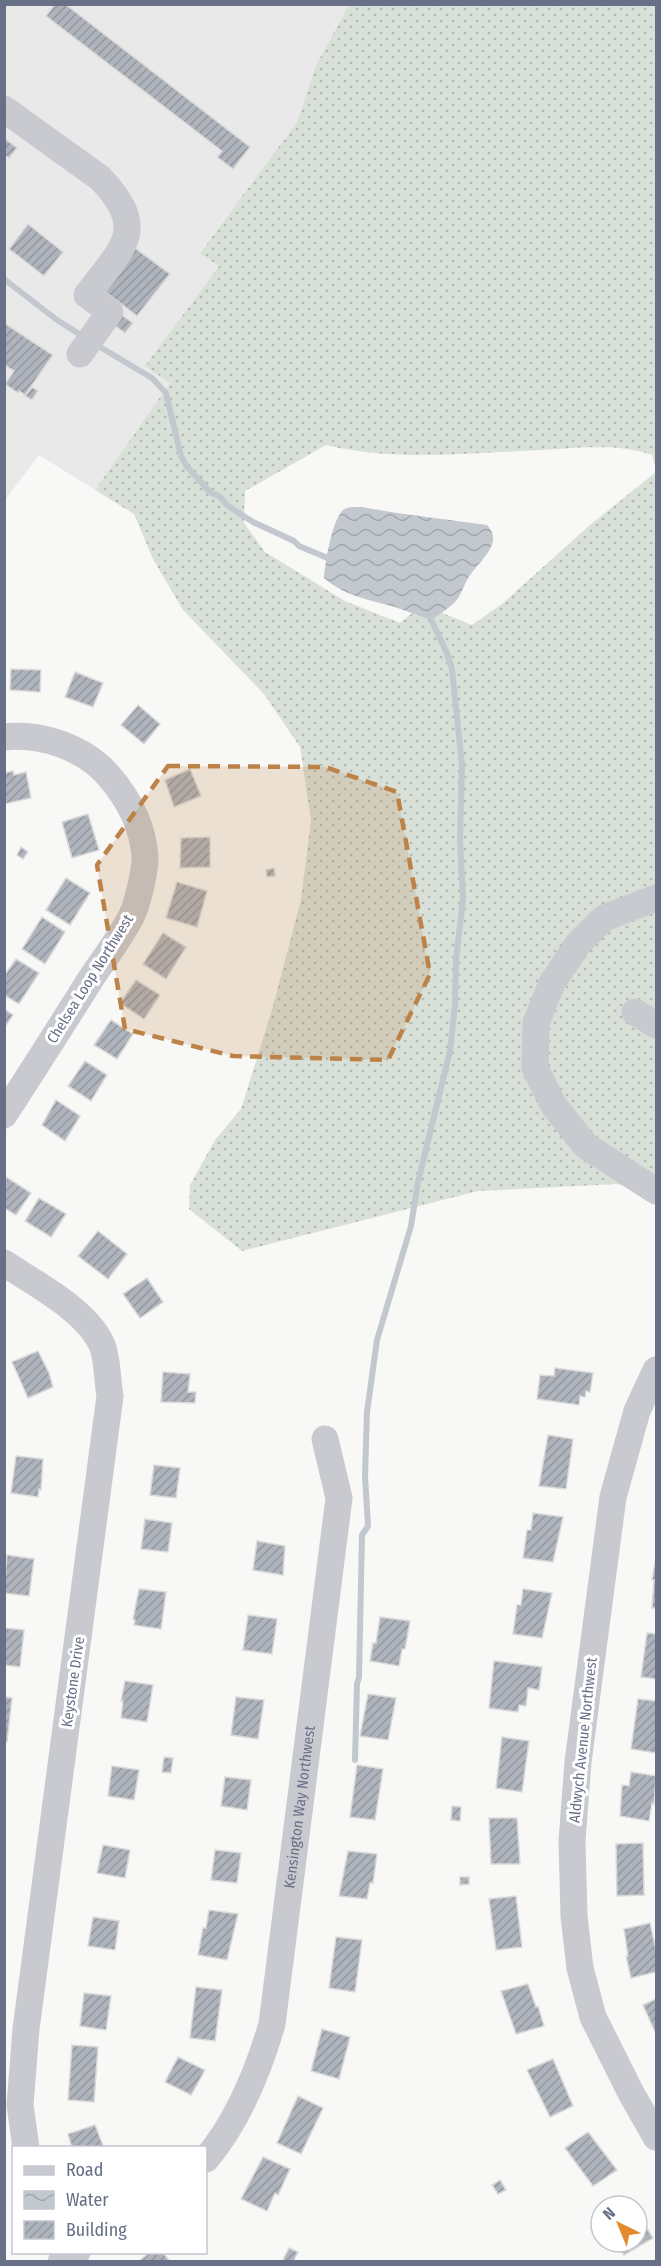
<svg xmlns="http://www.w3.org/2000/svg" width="661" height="2266" viewBox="0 0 661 2266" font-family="'Fira Sans Condensed',sans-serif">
  <defs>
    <pattern id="grass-dots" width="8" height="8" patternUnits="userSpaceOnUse" patternTransform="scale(1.5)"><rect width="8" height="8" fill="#d8e0d7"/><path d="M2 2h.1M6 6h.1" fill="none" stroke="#b3bab4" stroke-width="1.8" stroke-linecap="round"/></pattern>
    <pattern id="water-waves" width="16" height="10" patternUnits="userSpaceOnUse" patternTransform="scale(1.5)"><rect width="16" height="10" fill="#c3c8cf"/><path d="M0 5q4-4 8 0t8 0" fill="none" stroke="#a2a7ae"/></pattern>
    <pattern id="building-hatch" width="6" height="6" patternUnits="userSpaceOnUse" patternTransform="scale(1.5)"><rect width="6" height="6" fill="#afb3bc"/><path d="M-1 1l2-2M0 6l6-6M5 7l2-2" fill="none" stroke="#92969e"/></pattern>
  </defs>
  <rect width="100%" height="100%" fill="#f8f8f6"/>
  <!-- built -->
  <polygon fill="#e9e9e9" points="5,5 349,5 316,65 297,122 200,252 219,266 146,365 170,383 95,490 39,455 5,500"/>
  <!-- grass -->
  <path fill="url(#grass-dots)" d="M349,5h307v465l-4,-15c-31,-12 -76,-7 -110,-5 -72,3 -145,12 -216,-5l-81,46 -1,32 21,29 80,49 55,22 22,-18 50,20 30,-21 88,-79 66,-53v716l-40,-4 -138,7 -236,60 -53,-42 1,-24 25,-45 26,-31 31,-99 29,-110 10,-80 -11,-73 -36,-53 -81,-84 -30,-51 -19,-45 -39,-24 75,-107 -25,-17 74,-100 -19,-13 97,-131 19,-57z"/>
  <!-- water -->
  <path fill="url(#water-waves)" d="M362,507c41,8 83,12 125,18 17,18 -6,34 -16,49 -7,8 -9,22 -17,29 -7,6 -15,12 -23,17 -12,-4 -24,-9 -36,-13 -26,-7 -50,-11 -71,-29 1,-15 8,-58 19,-68 5,-4 13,-3 19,-3z"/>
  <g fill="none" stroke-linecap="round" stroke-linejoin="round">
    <!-- stream -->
    <g stroke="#c3c8cf" stroke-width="6">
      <polyline points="4,279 57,320 84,337"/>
      <polyline points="95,344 152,378 166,393 181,456 187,467 211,493 219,496 228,506 253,522 294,541 299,546 330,559"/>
      <polyline points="355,1760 357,1684 359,1677 362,1535 368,1526 365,1476 367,1412 377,1340 411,1226 418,1182 450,1051 455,1005 456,960 463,899 460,839 462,765 452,669 447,653 429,615"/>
    </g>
  </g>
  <!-- building -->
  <g fill="url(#building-hatch)" stroke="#dadad8" stroke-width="1.5">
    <polygon points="55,4 65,4 250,147 233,169 217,157 222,151 46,16"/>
    <polygon points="4,138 17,148 9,158 4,155"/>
    <polygon points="28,224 63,252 44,276 9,249"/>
    <polygon points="135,248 170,274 137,316 103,290"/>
    <polygon points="120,314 133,323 125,333 113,324"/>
    <polygon points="4,323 53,355 25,395 19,391 18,393 5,384 14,371 6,366 4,368"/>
    <polygon points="32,387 38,391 32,400 25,396"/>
    <polygon points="11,669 41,670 40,692 10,690"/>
    <polygon points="75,672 103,683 93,707 65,697"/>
    <polygon points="138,705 160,724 144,744 121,725"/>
    <polygon points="190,769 201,796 174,807 165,780"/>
    <polygon points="13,771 14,775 26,772 31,798 4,804 4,773"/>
    <polygon points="88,814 99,850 72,858 62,822"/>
    <polygon points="210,837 210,867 180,868 181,838"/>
    <polygon points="21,847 28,852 23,859 17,855"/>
    <polygon points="274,868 275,876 267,877 266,870"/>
    <polygon points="66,878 90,893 70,925 46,910"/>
    <polygon points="177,882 207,891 197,927 166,918"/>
    <polygon points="42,917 65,932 45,964 22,949"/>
    <polygon points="163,933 186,947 166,979 143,964"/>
    <polygon points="16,959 39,973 19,1004 4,995 4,976"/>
    <polygon points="136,980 160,995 144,1019 120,1003"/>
    <polygon points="4,1009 13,1015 4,1028"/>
    <polygon points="111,1020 133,1034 117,1059 94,1045"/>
    <polygon points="85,1061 107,1075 91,1101 68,1086"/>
    <polygon points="56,1100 80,1116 65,1141 42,1125"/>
    <polygon points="6,1177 31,1193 16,1215 4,1208"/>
    <polygon points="39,1198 66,1214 51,1237 25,1221"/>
    <polygon points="98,1231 127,1254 108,1279 78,1256"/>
    <polygon points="147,1278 163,1302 140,1318 123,1294"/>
    <polygon points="38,1351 49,1373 53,1387 28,1398 12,1362"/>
    <polygon points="555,1368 593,1373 590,1392 586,1391 585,1397 580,1396 579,1405 537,1399 540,1375 554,1376"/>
    <polygon points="163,1372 190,1374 188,1392 196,1392 195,1403 161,1402"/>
    <polygon points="548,1435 573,1439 566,1489 539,1486"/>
    <polygon points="16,1456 43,1459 41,1490 39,1489 38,1497 11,1493"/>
    <polygon points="154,1465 180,1468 176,1498 150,1495"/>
    <polygon points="533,1513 563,1517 553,1562 523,1558 527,1530 531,1530"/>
    <polygon points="145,1519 172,1523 168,1552 141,1549"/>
    <polygon points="257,1541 285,1546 283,1575 253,1570"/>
    <polygon points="7,1555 34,1559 29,1596 4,1593"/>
    <polygon points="655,1562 656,1562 656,1608 652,1608 654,1580 652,1580"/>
    <polygon points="139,1589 166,1592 161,1629 134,1625 135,1620 133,1619"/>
    <polygon points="523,1589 552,1593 542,1638 513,1634 517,1605 521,1605"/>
    <polygon points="248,1615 277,1619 272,1654 243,1650"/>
    <polygon points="380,1617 410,1621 405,1649 402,1649 399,1666 370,1661 373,1643 376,1643"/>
    <polygon points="4,1628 24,1630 20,1667 4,1665"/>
    <polygon points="647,1633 656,1634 656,1679 641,1677"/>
    <polygon points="494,1661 542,1667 539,1690 528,1688 526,1706 519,1705 518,1712 489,1708"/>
    <polygon points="125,1681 153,1685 147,1722 121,1718 123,1701 121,1701"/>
    <polygon points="368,1694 396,1698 388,1740 360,1736"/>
    <polygon points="4,1697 12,1698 7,1742 4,1742"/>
    <polygon points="236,1697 264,1700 258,1739 231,1735"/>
    <polygon points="638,1699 656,1701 656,1753 631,1749"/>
    <polygon points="502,1737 529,1741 522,1792 496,1788"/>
    <polygon points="164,1757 173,1758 171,1773 162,1772"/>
    <polygon points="357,1765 383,1769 375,1820 350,1817"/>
    <polygon points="112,1766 139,1770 134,1800 108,1796"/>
    <polygon points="631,1772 656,1776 654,1804 652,1803 649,1821 620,1816 622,1785 629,1786"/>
    <polygon points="225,1777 251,1780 247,1810 221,1806"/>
    <polygon points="452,1806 461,1807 460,1821 451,1820"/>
    <polygon points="489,1818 517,1818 520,1864 491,1864"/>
    <polygon points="643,1843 644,1895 617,1896 616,1844"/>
    <polygon points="103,1845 130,1850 125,1878 97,1873"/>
    <polygon points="215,1850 241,1853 237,1883 211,1880"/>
    <polygon points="348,1851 377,1854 373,1883 370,1883 367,1899 339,1896"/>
    <polygon points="460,1877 469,1877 469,1884 460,1885"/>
    <polygon points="516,1896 522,1947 496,1950 489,1899"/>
    <polygon points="209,1910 238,1914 227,1960 198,1955 203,1928 206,1928"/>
    <polygon points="93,1917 119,1921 115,1950 88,1946"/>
    <polygon points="650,1923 656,1950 656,1972 631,1978 626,1956 628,1956 624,1929"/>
    <polygon points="336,1937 362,1940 355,1992 329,1988"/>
    <polygon points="528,1984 536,2007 538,2006 544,2026 516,2034 501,1991"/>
    <polygon points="196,1987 222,1990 215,2041 190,2038"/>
    <polygon points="84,1993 111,1996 106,2030 80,2026"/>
    <polygon points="656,1999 656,2034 643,2005"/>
    <polygon points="322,2029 350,2037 339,2079 311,2071"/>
    <polygon points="72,2045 98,2047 94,2102 68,2100"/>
    <polygon points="178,2057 205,2070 191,2095 165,2082"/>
    <polygon points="553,2059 573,2106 550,2117 527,2070"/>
    <polygon points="298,2096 323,2108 301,2154 277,2143"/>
    <polygon points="95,2125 104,2148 72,2148 68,2134"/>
    <polygon points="588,2132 617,2170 593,2186 565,2148"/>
    <polygon points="263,2157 290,2169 278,2195 275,2193 267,2211 241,2199"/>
    <polygon points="500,2180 506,2190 498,2194 492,2185"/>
    <polygon points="637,2212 653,2238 624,2255 616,2244 619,2242 637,2242"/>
    <polygon points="289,2248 298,2252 293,2262 283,2260"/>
    <polygon points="150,2252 163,2252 170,2262 138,2262"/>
  </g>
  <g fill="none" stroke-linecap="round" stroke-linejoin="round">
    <!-- minor -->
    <g stroke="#c9cacf" stroke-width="27">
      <path d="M4,109l96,69c50,52 22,70 -13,117l23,17 -30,42"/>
      <path d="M4,737c37,-4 79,10 104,38 20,23 35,51 37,82 0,14 -7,45 -13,58 -11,22 -28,44 -42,65 -28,45 -57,90 -86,135"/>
      <polyline points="656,898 604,918 578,944 552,983 536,1023 535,1068 554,1106 586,1146 656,1191"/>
      <polyline points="635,1012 656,1025"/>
      <path d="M4,1263c31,21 83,47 98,82 6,15 5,35 8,51l-84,633 -6,76 6,43"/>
      <polyline points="656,1370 637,1411 613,1497 578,1762 572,1841 574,1916 580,1968 593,2017 631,2093 656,2137"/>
      <path id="s1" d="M206,2159c32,-38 52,-87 66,-135l67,-526 -14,-59"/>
      <polyline points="61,2262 77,2252"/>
    </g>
  </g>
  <!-- marked area -->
  <path fill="#bd8247" fill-opacity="0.2" stroke="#bd8247" stroke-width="4.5" stroke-dasharray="12 8" stroke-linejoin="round" d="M168,766l157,1 72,25 33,182 -42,86 -155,-4 -108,-27 -28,-164z"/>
  <g text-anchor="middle" stroke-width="6" stroke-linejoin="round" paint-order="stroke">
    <!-- street labels -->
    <g font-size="15" fill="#687087" stroke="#fff">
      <text transform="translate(90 979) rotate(-58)" y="5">Chelsea Loop Northwest</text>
      <text transform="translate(73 1682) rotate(-82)" y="5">Keystone Drive</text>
      <text transform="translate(583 1740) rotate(-84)" y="5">Aldwych Avenue Northwest</text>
      <text dy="5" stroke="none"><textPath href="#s1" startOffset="370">Kensington Way Northwest</textPath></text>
    </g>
  </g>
  <!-- border -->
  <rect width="661" height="2266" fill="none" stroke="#687087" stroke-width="12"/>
  <!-- legend -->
  <rect x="12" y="2146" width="195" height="108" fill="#ffffff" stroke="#c3c6cf" stroke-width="1.5"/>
  <rect x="24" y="2166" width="30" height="9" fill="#c9cacf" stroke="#c3c6cf" stroke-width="1.5"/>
  <text x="66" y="2176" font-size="18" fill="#687087">Road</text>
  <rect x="24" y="2191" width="30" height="18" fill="url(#water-waves)" stroke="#c3c6cf" stroke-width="1.5"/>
  <text x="66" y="2206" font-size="18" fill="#687087">Water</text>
  <rect x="24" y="2221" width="30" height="18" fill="url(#building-hatch)" stroke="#c3c6cf" stroke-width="1.5"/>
  <text x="66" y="2236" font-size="18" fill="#687087">Building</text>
  <!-- north arrow -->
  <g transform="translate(619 2224) rotate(317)"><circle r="28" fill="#ffffff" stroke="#c3c6cf" stroke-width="1.5"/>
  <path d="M0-4.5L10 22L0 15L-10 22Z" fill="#e28a2c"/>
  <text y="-9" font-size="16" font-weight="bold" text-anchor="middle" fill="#687087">N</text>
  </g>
</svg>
